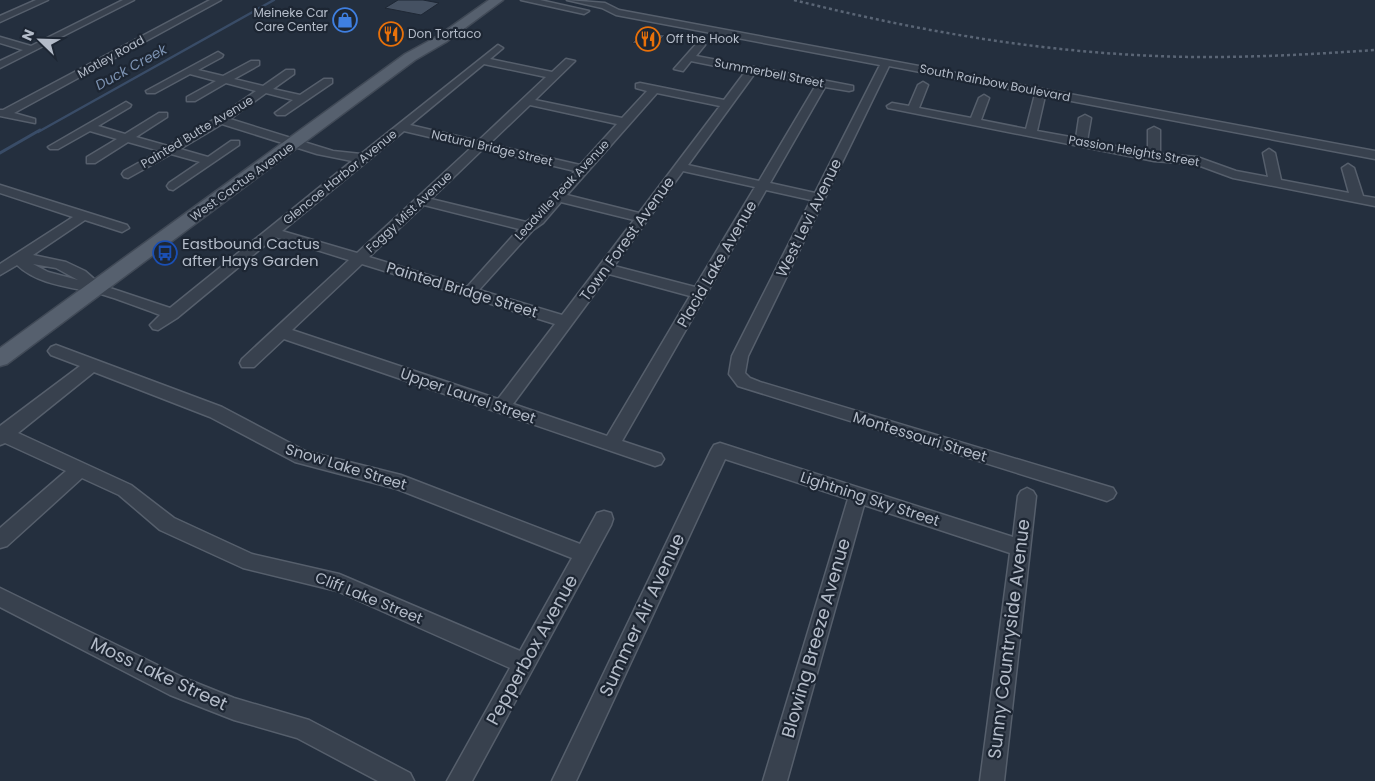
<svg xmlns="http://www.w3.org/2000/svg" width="1375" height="781" viewBox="0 0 1375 781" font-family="Poppins,sans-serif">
  <rect width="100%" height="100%" fill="#242f3e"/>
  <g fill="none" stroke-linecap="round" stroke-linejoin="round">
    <!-- stream-far1 -->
    <polyline stroke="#394c67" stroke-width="2.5" points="38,132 274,0"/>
    <!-- stream -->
    <polyline stroke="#394c67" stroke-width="3" points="0,153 40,130"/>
  </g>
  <!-- building -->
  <g fill="#455162" stroke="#1f2835">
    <polygon points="398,0 423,0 439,3 421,15 385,8"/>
    <polygon points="644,31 653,33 665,35 654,47 632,43"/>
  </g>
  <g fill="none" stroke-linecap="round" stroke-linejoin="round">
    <!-- minor casing -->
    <g stroke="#565f6c" stroke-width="3">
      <g id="minor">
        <polygon points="36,0 48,0 0,22 0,16"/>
        <polygon points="123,0 134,0 0,68 0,61 23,50 0,43 0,37 31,46"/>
        <polygon points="210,0 221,0 14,113 35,119 35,123 0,116 0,110 3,110"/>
        <polygon points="521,0 540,0 589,11 584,14"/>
        <path d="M567,0l38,3 14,7 756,141v8l-330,-63 -8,35 39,7 3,-20 6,-3 6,3 -4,23 61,11v-22l6,-3 6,3v24l37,3 39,14 32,6 -5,-24 6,-4 6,4 6,27 68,13 -7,-25 6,-4 6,4 9,28 12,2v8l-142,-28 -38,-14 -41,-3 -266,-53 -1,-2 5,-3 17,3 9,-21 5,-3 5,3 -9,23 52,10 8,-20 5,-3 5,3 -8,22 45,9 9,-35 -146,-28 -141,290 -3,17 5,5 10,4 353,106 3,5 -3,5 -6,3 -369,-115 -9,-12 3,-18 79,-156 -45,-10 -144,251 39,13 3,5 -3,5 -6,2 -371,-127 -30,28h-12l-2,-4 2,-4 107,-99 -74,-23 -98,81 -19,12 -5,-1 -3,-4 10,-10c-19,-7 -39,-15 -59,-21 -27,-7 -62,-8 -84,-29l-17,10v-11l73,-47 -73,-24v-8l127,40 2,3 -7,4 -37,-12 -52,35 33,7 19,9 16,14 69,23 182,-147 -35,-7 -95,-30 -42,25 28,8 23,-16h8v4l-66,45 -4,-1 -2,-3 2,-3 31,-21 -29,-8 -43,24 -4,-1 -2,-3 2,-3 36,-20 -32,-9 -33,21h-8v-6l30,-18 -27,-8 -32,18h-8l-2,-2 78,-45 5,3 -1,2 -32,19 27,8 34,-21h8v4l-31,20 32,9 52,-30 36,-25 -30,-8 -31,18h-8v-4l29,-16 -26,-7 -35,19h-8l-1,-2 72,-39 5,3 -1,2 -24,13 25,6 28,-15h8v4l-25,14 29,7 23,-16h8v4l-21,15 27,6 24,-16h8v4l-47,32h-8l-2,-2 18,-13 -27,-7 -36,26 103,32 28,3 137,-109 5,3 -13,11 62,13 14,-13 9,2 -40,39 87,18 25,-27 -11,-3v-4l4,-1 84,17 21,-28 -54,-11 -8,10 -9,-2 23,-26 3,-1 5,3 -9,11 157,30v4l-4,1 -24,-4 -55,96 45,10 65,-128 -264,-50 -14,-7zM484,64l62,13 -68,64 -68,-16zM755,73l61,12 -57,96 -71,-16zM657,93l63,13 -81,107 -72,-18zM530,105l87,19 -37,41 -91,-21zM404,131l68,16 -115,106 -75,-22zM483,149l92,22 -42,46 -7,5 -95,-23zM683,171l72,16 -60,100 -81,-21zM561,202l73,18 -72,95 -83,-25 54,-60 10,-7zM424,205l95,24 -52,58 -98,-30zM33,264l23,4 22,12 -30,-8zM362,264l193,60 -57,75 -206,-69zM609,274l81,22 -83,140 -94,-32z"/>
        <path d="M56,345l166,62 83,44 96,24 179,69 17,-31 7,-2 7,2 2,6 -2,6 -139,256h-25l63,-113 -173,-77 -94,-23 -83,-38 -41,-35 -37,-17 -75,68 -7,2v-20l66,-57 -61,-28 -5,2v-19l80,-60 -29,-11 -3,-4 3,-4zM94,372l116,45 85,45 102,27 175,69 -52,93 -181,-77 -87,-20 -78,-36 -43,-33 -113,-52z"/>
        <polygon points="720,443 1013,537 1018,496 1021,491 1027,488 1033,491 1036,496 1004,781 980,781 1010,553 864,505 787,781 763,781 848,499 725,459 576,781 552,781 711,450 714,445"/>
        <polygon points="0,588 184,678 234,698 309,720 410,773 414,781 378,781 297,738 234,720 170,695 0,607"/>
      </g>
    </g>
    <!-- major casing -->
    <g stroke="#414a57" stroke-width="3">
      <polygon id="major" points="489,0 503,0 446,42 415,60 7,364 0,366 0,348 405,54 438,36"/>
    </g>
    <!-- minor -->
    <use href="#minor" fill="#38414e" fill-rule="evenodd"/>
    <!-- major -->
    <use href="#major" fill="#56606e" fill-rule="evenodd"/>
    <!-- rail -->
    <path stroke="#5a6575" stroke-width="2.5" stroke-dasharray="3 3" stroke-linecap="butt" d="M794,0c119,30 239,51 362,56 73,3 146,-1 219,-6"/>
  </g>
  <!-- icons -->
  <defs>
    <g id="shop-ring" transform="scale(1.25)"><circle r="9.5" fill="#1d2633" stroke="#3f7fe0" stroke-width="1.5"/><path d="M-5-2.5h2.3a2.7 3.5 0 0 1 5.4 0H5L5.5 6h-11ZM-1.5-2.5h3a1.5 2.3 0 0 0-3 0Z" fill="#3f7fe0"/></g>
    <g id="restaurant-ring" transform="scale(1.25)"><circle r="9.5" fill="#1d2633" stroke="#e8710a" stroke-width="1.5"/><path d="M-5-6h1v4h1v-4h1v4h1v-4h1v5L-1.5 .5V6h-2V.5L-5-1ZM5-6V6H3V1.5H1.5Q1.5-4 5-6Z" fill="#e8710a"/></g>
    <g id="bus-ring" transform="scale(1.25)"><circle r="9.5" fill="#1d2633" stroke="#1a4fb4" stroke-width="1.5"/><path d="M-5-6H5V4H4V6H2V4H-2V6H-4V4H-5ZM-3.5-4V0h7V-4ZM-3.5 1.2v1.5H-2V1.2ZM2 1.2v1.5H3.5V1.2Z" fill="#1a4fb4"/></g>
  </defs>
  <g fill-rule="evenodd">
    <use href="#shop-ring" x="345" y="20"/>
    <use href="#restaurant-ring" x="391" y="34"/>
    <use href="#restaurant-ring" x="648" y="39"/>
    <use href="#bus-ring" x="165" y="253"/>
  </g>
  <g text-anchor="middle" stroke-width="4.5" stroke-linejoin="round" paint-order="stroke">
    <!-- far-poi labels -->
    <g font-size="12" fill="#b4bcc9" stroke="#1d2633" text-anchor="start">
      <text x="328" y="17" text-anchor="end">Meineke Car<tspan x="328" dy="14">Care Center</tspan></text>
      <text x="408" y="38">Don Tortaco</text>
      <text x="666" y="43">Off the Hook</text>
    </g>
    <!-- far-street labels -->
    <g font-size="12" fill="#b4bcc9" stroke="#1d2633">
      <text transform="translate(111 57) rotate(-29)" y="4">Motley Road</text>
      <text transform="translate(769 73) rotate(11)" y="4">Summerbell Street</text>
      <text transform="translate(995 83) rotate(11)" y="4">South Rainbow Boulevard</text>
      <text transform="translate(197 132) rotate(-31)" y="4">Painted Butte Avenue</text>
      <text transform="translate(492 148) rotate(13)" y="4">Natural Bridge Street</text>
      <text transform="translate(1134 151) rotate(10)" y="4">Passion Heights Street</text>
      <text transform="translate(340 177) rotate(-39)" y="4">Glencoe Harbor Avenue</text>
      <text transform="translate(242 182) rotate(-36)" y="4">West Cactus Avenue</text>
      <text transform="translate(562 190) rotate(-47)" y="4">Leadville Peak Avenue</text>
      <text transform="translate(409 212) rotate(-43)" y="4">Foggy Mist Avenue</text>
    </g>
    <!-- far-water labels -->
    <g font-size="14" font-style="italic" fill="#7c92b1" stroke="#1d2633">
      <text transform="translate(131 67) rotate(-29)" y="5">Duck Creek</text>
    </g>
    <!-- street labels -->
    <g font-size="15" fill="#b4bcc9" stroke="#1d2633">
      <text transform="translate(809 218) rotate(-64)" y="5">West Levi Avenue</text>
      <text transform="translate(627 239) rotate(-54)" y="5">Town Forest Avenue</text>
      <text transform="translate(717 264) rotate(-60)" y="5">Placid Lake Avenue</text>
      <text transform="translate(462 290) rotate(17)" y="5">Painted Bridge Street</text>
      <text transform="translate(468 396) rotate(19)" y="5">Upper Laurel Street</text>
      <text transform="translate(920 437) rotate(17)" y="5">Montessouri Street</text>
      <text transform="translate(346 467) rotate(17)" y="5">Snow Lake Street</text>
      <text transform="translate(870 499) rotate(18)" y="5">Lightning Sky Street</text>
      <text transform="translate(369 598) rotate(22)" y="5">Cliff Lake Street</text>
    </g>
    <!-- poi labels -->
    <g font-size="15" fill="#b4bcc9" stroke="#1d2633" text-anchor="start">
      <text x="182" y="249">Eastbound Cactus<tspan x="182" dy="17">after Hays Garden</tspan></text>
    </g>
    <!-- near-street labels -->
    <g font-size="18" fill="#b4bcc9" stroke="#1d2633">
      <text transform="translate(642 615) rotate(-65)" y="6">Summer Air Avenue</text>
      <text transform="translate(816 638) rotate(-74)" y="6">Blowing Breeze Avenue</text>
      <text transform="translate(1009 639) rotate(-83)" y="6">Sunny Countryside Avenue</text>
      <text transform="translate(532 650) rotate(-61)" y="6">Pepperbox Avenue</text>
      <text transform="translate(159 674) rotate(25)" y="6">Moss Lake Street</text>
    </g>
  </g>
  <!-- north arrow -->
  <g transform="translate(40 40) rotate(293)" stroke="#1d2633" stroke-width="4" paint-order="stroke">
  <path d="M0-4L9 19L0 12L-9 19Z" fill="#b4bcc9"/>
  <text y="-8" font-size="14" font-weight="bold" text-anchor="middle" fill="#b4bcc9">N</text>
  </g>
</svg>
